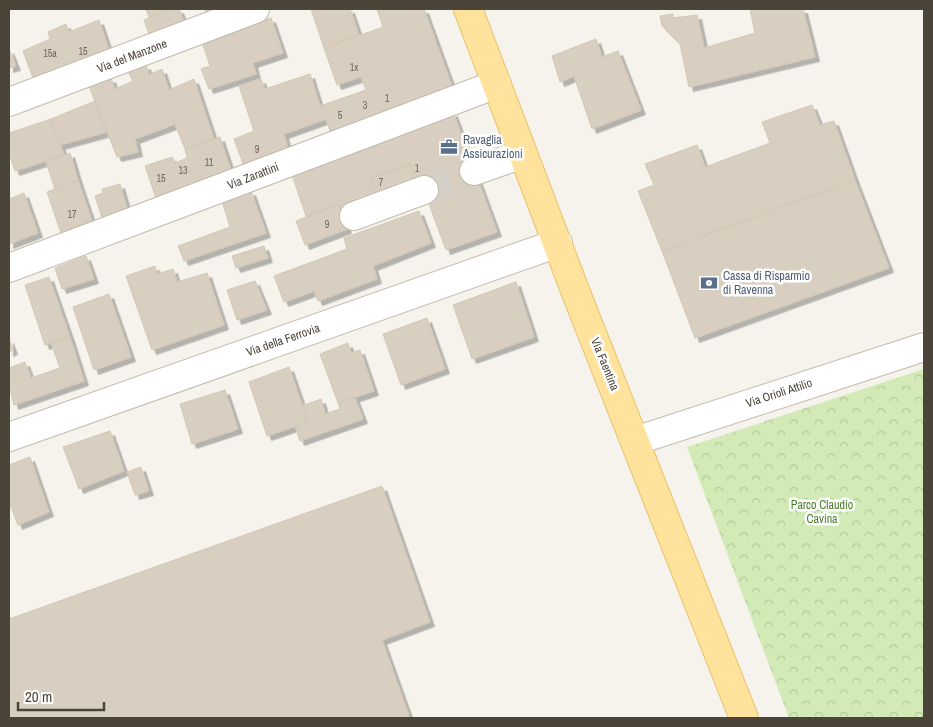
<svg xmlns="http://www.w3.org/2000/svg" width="933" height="727" viewBox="0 0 933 727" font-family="'Archivo Narrow',sans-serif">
  <defs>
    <pattern id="park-crowns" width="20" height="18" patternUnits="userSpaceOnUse" patternTransform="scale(1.25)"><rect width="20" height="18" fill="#d2eab5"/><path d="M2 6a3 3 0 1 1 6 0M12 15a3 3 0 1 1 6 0" fill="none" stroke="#b6ca9c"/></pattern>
    <filter id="shadow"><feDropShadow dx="4.5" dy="4.5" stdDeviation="0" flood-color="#0004"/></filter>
  </defs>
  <rect width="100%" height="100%" fill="#f6f3ec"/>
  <!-- park -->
  <polygon fill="url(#park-crowns)" points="924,369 924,718 789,718 687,447"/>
  <!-- building -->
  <g fill="#d8cfc1" stroke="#d3c7b4" filter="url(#shadow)">
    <polygon points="146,9 173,9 149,18"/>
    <polygon points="173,9 179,9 185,25 150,37 144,20"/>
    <polygon points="205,9 227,9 207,16"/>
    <polygon points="311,9 350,9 359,35 324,48"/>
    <polygon points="377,9 424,9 453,89 331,134 326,119 284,134 288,149 244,166 234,139 254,131 239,86 261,79 265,89 310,74 320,106 366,90 361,77 337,85 324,48 383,27"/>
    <polygon points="750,9 803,9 815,57 689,87 680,44 662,26 660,16 673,14 673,18 697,15 704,48 755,33"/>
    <polygon points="271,18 283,53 253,63 256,74 209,89 201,69 210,66 202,42"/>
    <polygon points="99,20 110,53 34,81 23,51 50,39 48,32 66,24 69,32"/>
    <polygon points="596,39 602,57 618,51 641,110 592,129 574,76 560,82 552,56"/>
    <polygon points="9,49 16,66 9,68"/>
    <polygon points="146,65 149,75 162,69 169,90 194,79 214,139 185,149 175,124 135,139 138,152 117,157 89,86 111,78 115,89 133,81 128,71"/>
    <polygon points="95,101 107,132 60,145 51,119"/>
    <polygon points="812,105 820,125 834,121 855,180 662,251 638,191 654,185 645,164 697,145 705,167 770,143 762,122"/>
    <polygon points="453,112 497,232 446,250 421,182 418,183 410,164 370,179 377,198 341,211 339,204 306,216 291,172"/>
    <polygon points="51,119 64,155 15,171 9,152 9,133"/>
    <polygon points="220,137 231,170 156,198 145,166 172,157 175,163 187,158 185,149"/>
    <polygon points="70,153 78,180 55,189 46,162"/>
    <polygon points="410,164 418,183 377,198 370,179"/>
    <polygon points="78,180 92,221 61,233 47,192"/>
    <polygon points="855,180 889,268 695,338 662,251"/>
    <polygon points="120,184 127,208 102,218 95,196 103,193 102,189"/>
    <polygon points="251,191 266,233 184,261 178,246 230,227 222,201"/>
    <polygon points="24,193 38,233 9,244 9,199"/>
    <polygon points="339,204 347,229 305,245 296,221"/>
    <polygon points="419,211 431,243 373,266 377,279 318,301 314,291 284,302 274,276 347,249 344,238"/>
    <polygon points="264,246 268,258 236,268 232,256"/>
    <polygon points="86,256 94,279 62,289 55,268"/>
    <polygon points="155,266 157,274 173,269 177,282 207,273 224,325 152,350 126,276"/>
    <polygon points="49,277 70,337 45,345 25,285"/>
    <polygon points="255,281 267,310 237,320 227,290"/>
    <polygon points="516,282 534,337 472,359 453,305"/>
    <polygon points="109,294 131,357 94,370 73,307"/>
    <polygon points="427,318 445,369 401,385 383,334"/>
    <polygon points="70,337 84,381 14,405 9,385 9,368 25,362 31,378 60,368 51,343"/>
    <polygon points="9,339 13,350 9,352"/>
    <polygon points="348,343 351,353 360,350 374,391 338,403 320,354"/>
    <polygon points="289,367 308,422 267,436 249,382"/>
    <polygon points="225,390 238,429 192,444 180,404"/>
    <polygon points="355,398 363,419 300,441 295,426 308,422 302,406 321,399 325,414 340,409 338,403"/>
    <polygon points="110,431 124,471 79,489 63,447"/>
    <polygon points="30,457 49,512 18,525 9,502 9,465"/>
    <polygon points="141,467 149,491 135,495 127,472"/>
    <polygon points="382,486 430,622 382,640 409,716 404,718 9,718 9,619"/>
  </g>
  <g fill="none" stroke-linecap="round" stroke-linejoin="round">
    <!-- minor-tunnel -->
    <polyline stroke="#d4d0c8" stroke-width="28" stroke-dasharray="28 14" stroke-linecap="butt" points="424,190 474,171"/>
    <!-- minor casing -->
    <g stroke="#c2bbae" stroke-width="30">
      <g id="minor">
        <polyline points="9,102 255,9"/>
        <polyline points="474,171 523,154"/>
        <polyline points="354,216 424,190"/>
        <polyline points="9,268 497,84"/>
        <polyline points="9,437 558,243"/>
        <polyline points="635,441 924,347"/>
      </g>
    </g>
    <!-- major casing -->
    <g stroke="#e6c16a" stroke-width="30">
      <polyline id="major" points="468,9 576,293 744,718"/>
    </g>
    <!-- minor -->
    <use href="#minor" stroke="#fff" stroke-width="28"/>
    <!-- major -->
    <use href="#major" stroke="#ffe39c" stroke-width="28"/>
  </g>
  <!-- icons -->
  <defs>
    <g id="office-bare" transform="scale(1.35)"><path d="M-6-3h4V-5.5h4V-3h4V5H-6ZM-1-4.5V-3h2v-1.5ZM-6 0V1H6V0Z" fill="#5c6f8a" stroke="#fff" stroke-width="2.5" paint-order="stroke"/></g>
    <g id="bank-bare" transform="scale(1.35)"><path d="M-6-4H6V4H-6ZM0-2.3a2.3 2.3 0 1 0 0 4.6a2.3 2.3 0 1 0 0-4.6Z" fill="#5c6f8a" stroke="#fff" stroke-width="2.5" paint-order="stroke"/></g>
  </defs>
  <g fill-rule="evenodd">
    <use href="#office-bare" x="449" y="147"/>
    <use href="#bank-bare" x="709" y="283"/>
  </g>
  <g text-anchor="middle" stroke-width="5" stroke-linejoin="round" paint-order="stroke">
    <!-- number labels -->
    <g font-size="10" fill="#6e675b">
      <text x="83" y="55">15</text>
      <text x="50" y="57">15a</text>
      <text x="354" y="71">1x</text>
      <text x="387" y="102">1</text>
      <text x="365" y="109">3</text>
      <text x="340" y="119">5</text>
      <text x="257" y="153">9</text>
      <text x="209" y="166">11</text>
      <text x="417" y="172">1</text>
      <text x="183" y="174">13</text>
      <text x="161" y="182">15</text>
      <text x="381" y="186">7</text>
      <text x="72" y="218">17</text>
      <text x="327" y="228">9</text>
    </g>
    <!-- street labels -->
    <g font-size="12" fill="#4b4439" stroke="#fff">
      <text transform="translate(132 56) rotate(-21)" y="4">Via del Manzone</text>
      <text transform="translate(253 176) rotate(-21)" y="4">Via Zarattini</text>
      <text transform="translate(283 340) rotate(-19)" y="4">Via della Ferrovia</text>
      <text transform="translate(605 364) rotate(68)" y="4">Via Faentina</text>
      <text transform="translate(779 393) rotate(-18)" y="4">Via Orioli Attilio</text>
    </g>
    <!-- service labels -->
    <g font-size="12" fill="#4e5e75" stroke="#fff" text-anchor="start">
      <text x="463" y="144">Ravaglia<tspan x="463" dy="14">Assicurazioni</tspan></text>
      <text x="723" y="280">Cassa di Risparmio<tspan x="723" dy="14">di Ravenna</tspan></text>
    </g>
    <!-- park labels -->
    <g font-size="12" fill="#4a7f2a" stroke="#fff">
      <text x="822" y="509">Parco Claudio<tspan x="822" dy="14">Cavina</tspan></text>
    </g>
  </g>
  <!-- border -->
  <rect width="933" height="727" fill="none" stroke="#4b4439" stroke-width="20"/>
  <!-- scale -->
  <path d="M18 702v8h86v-8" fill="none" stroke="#4b4439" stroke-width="2.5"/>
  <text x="25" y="702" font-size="15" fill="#4b4439" stroke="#ffffff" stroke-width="4" paint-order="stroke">20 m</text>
</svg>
